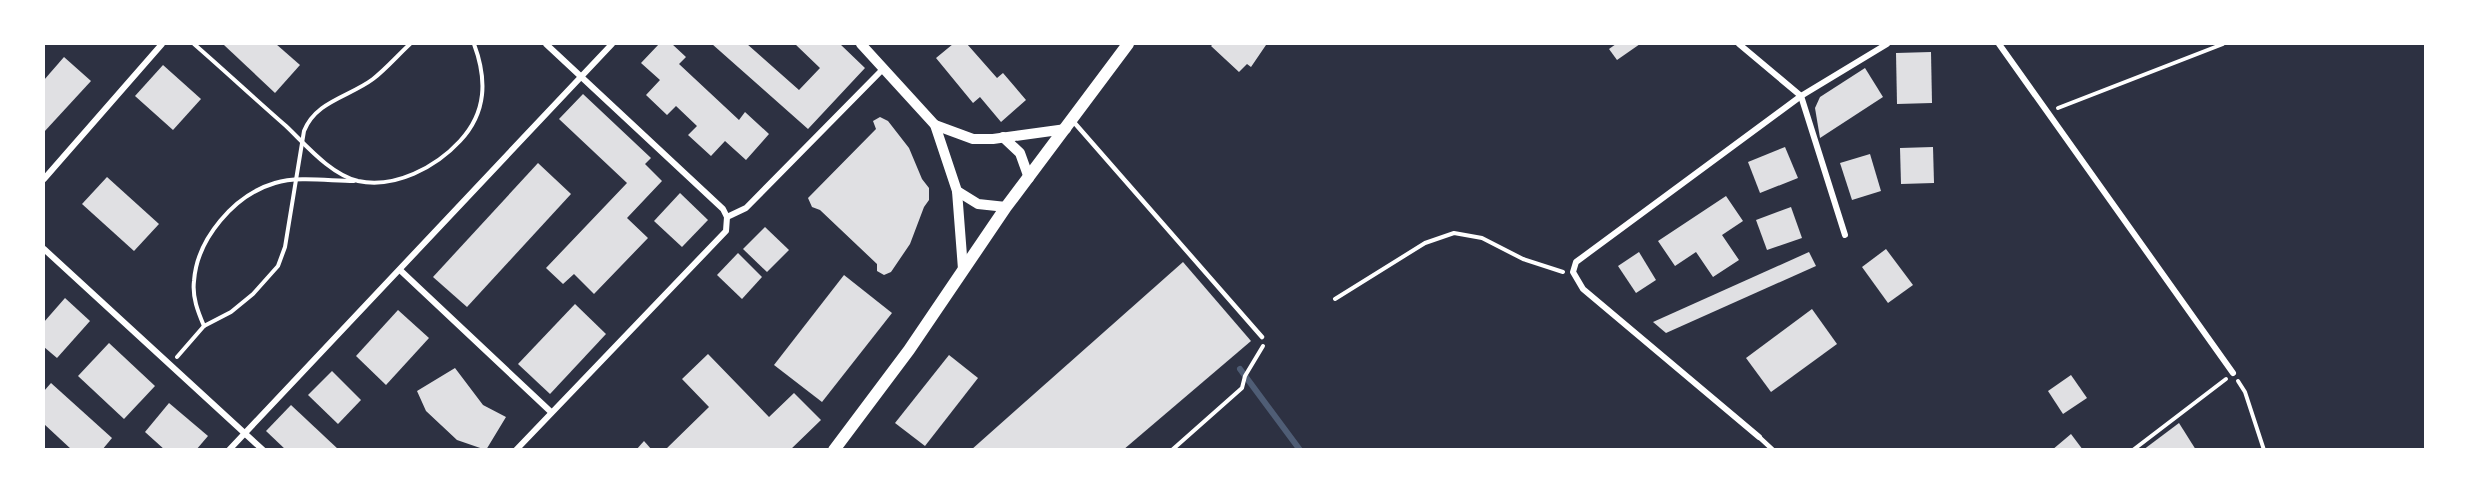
<svg xmlns="http://www.w3.org/2000/svg" width="2469" height="493" viewBox="0 0 2469 493" font-family="'Varela Round',sans-serif">
  <rect width="100%" height="100%" fill="#2d3142"/>
  <g fill="none" stroke-linecap="round" stroke-linejoin="round">
    <!-- stream -->
    <polyline stroke="#4f5d75" stroke-width="6" points="1240,369 1300,450"/>
  </g>
  <!-- building -->
  <g fill="#e0e0e3">
    <polygon points="225,44 276,44 300,65 275,93 224,45"/>
    <polygon points="659,44 672,44 686,57 679,64 739,120 745,112 769,134 746,160 725,141 711,156 688,135 697,126 676,106 667,115 646,95 660,80 641,63"/>
    <polygon points="712,44 747,44 799,90 820,68 795,44 840,44 865,68 808,129"/>
    <polygon points="953,44 967,44 997,78 1003,73 1026,100 1001,122 980,97 973,103 936,58"/>
    <polygon points="1213,44 1264,44 1266,45 1251,67 1247,64 1239,72 1211,46"/>
    <polygon points="1616,44 1640,44 1617,60 1609,49"/>
    <polygon points="1931,52 1932,103 1897,104 1896,53"/>
    <polygon points="64,57 91,81 44,132 44,80"/>
    <polygon points="163,65 201,99 173,130 135,96"/>
    <polygon points="1865,68 1883,97 1820,138 1815,108 1820,97"/>
    <polygon points="583,94 651,158 645,164 662,181 627,218 648,238 594,294 574,274 563,284 546,268 627,183 559,119"/>
    <polygon points="880,117 888,121 909,148 922,179 929,188 929,200 924,207 910,244 891,272 884,275 877,271 877,264 820,210 812,207 808,198 876,129 873,121"/>
    <polygon points="1785,147 1798,178 1760,193 1748,162"/>
    <polygon points="1933,147 1934,183 1901,184 1900,148"/>
    <polygon points="1870,154 1881,191 1852,200 1840,163"/>
    <polygon points="538,163 571,194 467,307 433,277"/>
    <polygon points="107,177 159,224 134,251 82,204"/>
    <polygon points="680,193 708,220 682,247 654,221"/>
    <polygon points="1726,196 1743,221 1722,235 1739,260 1713,277 1696,252 1675,266 1658,241"/>
    <polygon points="1791,207 1802,238 1767,250 1756,220"/>
    <polygon points="765,227 789,250 767,272 743,249"/>
    <polygon points="1886,249 1913,285 1888,303 1862,267"/>
    <polygon points="1639,252 1656,280 1636,293 1618,266"/>
    <polygon points="1809,252 1816,266 1666,333 1653,322"/>
    <polygon points="738,253 762,277 742,299 717,275"/>
    <polygon points="1183,262 1251,341 1123,450 971,450"/>
    <polygon points="844,275 892,313 822,402 774,365"/>
    <polygon points="65,298 90,321 57,358 44,347 44,322"/>
    <polygon points="575,304 606,334 550,394 518,364"/>
    <polygon points="1812,309 1837,344 1771,392 1746,358"/>
    <polygon points="398,310 429,338 386,385 356,356"/>
    <polygon points="109,343 155,386 124,419 78,376"/>
    <polygon points="708,354 769,417 794,393 821,420 790,450 665,450 709,407 682,379"/>
    <polygon points="949,355 978,378 925,446 895,423"/>
    <polygon points="455,368 483,405 506,417 486,450 457,440 426,411 417,391"/>
    <polygon points="332,371 361,400 338,424 308,395"/>
    <polygon points="2071,375 2087,398 2063,414 2048,391"/>
    <polygon points="51,383 112,438 102,450 72,450 44,424 44,391"/>
    <polygon points="169,403 208,436 196,450 165,450 145,432"/>
    <polygon points="291,405 339,450 286,450 266,431"/>
    <polygon points="2179,423 2196,450 2143,450"/>
    <polygon points="2071,434 2083,450 2052,450"/>
    <polygon points="644,441 652,450 636,450"/>
  </g>
  <g fill="none" stroke-linecap="round" stroke-linejoin="round">
    <!-- path -->
    <g stroke="#fff" stroke-width="4">
      <path d="M194,44c31,27 61,55 92,82 20,19 44,48 72,55 37,8 78,-14 102,-40 27,-29 27,-62 14,-97"/>
      <polyline points="2058,108 2223,44"/>
      <polyline points="1335,299 1425,243 1454,233 1482,238 1523,259 1563,272"/>
      <path d="M204,326c-6,-14 -12,-29 -10,-45 3,-42 40,-86 81,-98 23,-7 55,-2 79,-2"/>
      <path d="M177,357l27,-31 27,-14 22,-18 25,-28 7,-19 19,-116c12,-30 45,-34 69,-52 13,-10 25,-24 37,-35"/>
      <polyline points="2238,381 2245,392 2264,450"/>
      <polyline points="1172,450 1242,388 1245,376 1263,346"/>
      <polyline points="2133,450 2226,379"/>
    </g>
    <!-- service -->
    <g stroke="#fff" stroke-width="4.5">
      <polyline points="1072,120 1262,337"/>
      <polyline points="1759,437 1773,450"/>
    </g>
    <!-- minor -->
    <g stroke="#fff" stroke-width="6">
      <polyline points="1739,44 1801,96 1845,235"/>
      <polyline points="1999,44 2233,373"/>
      <polyline points="44,179 162,44"/>
      <polyline points="727,217 746,208 883,69"/>
      <polyline points="44,249 263,450"/>
      <polyline points="400,270 551,412"/>
      <polyline points="1759,437 1583,289 1573,272 1576,262 1801,96 1887,44"/>
      <polyline points="229,450 612,44"/>
      <polyline points="516,450 726,231 727,217 723,209 546,44"/>
    </g>
    <!-- tertiary -->
    <g stroke="#fff" stroke-width="10">
      <polyline points="861,44 935,125 957,191 963,269"/>
      <polyline points="935,125 973,139 993,139 1066,129"/>
      <polyline points="1003,137 1020,153 1029,178"/>
      <polyline points="957,191 978,204 1006,207"/>
    </g>
    <!-- secondary -->
    <polyline stroke="#fff" stroke-width="12" points="834,450 909,350 1006,207 1128,44"/>
  </g>
  <!-- border -->
  <rect width="2469" height="493" fill="none" stroke="#ffffff" stroke-width="90"/>
</svg>
